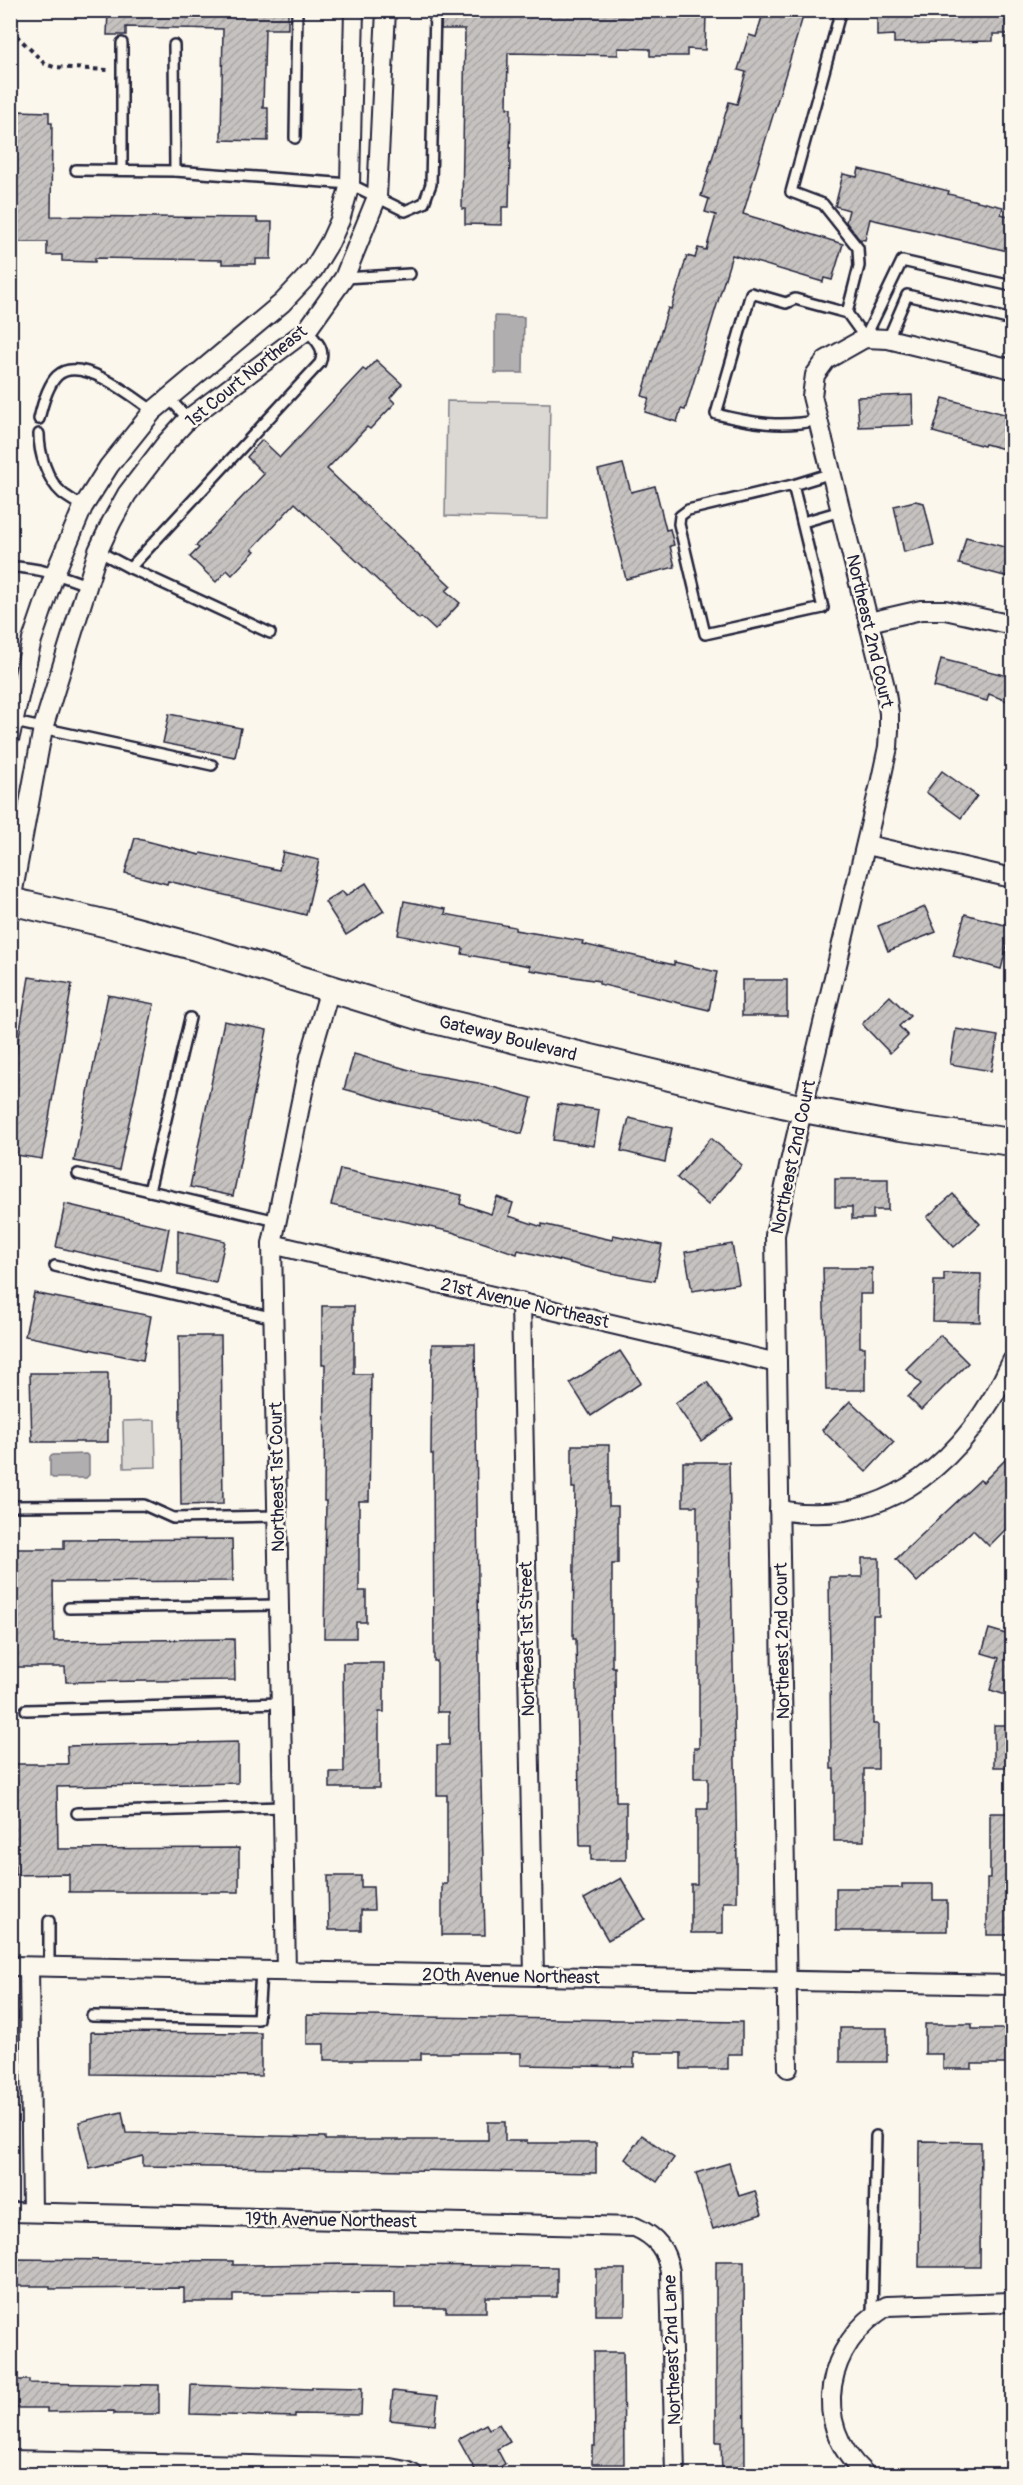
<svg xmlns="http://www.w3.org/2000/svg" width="1023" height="2485" viewBox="0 0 1023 2485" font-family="Pangolin,sans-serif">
  <defs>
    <pattern id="building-hatch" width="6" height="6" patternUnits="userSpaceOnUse" patternTransform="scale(1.5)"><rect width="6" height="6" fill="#c6c2c0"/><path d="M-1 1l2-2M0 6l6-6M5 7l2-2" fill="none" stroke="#aaa6a6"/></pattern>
  </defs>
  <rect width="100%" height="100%" fill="#fbf7ec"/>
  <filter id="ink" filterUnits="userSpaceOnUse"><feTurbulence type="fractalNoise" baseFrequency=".0167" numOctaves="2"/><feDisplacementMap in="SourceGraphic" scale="12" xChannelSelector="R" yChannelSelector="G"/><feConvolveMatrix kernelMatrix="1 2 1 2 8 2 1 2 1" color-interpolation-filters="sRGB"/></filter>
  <g filter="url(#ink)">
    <!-- park -->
    <g fill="#dbd8d3" stroke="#7e7d87" stroke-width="1.5">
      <polygon points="447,401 550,403 548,519 445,516"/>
      <polygon points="155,1420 156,1467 124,1468 123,1421"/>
    </g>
    <!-- water -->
    <g fill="#b1aeb0" stroke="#787681" stroke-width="1.5">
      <polygon points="495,316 524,317 523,373 495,373"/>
      <polygon points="86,1454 89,1457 89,1475 86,1478 53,1478 50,1476 50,1457 53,1455"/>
    </g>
    <!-- building -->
    <g fill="url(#building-hatch)" stroke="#22223b" stroke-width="1.5">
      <polygon points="108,10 288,10 288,29 265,29 263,108 268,108 268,141 221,140 223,29 126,27 126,35 107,35"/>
      <polygon points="442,10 690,10 690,13 706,13 705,50 687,49 687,56 650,56 650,49 618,48 618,55 508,53 507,108 511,108 509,207 502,207 502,225 465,224 465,209 462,209 465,29 441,29"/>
      <polygon points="764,10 805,10 743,214 843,244 832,280 824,278 823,282 732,255 685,410 681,409 677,422 645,412 649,398 642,396 668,308 671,309 687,256 695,258 698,248 706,250 716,215 705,212 709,199 701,196 729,102 737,104 746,72 738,70 749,35 756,37"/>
      <polygon points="877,10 1012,10 1012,34 993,34 993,41 894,43 894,35 877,36"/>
      <polygon points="16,111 49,112 49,123 52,123 51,216 257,218 257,222 272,222 271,259 256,259 256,264 222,264 222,260 95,258 95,262 62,261 62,255 47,255 47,242 10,242 10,122 16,122"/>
      <polygon points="859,169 949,191 948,194 1003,207 1001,214 1011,217 1009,225 1012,226 1012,252 870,219 865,240 859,239 846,222 849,210 835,206 843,174 857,177"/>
      <polygon points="376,360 402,384 390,398 395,403 370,429 367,427 327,469 451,586 446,591 460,603 435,630 421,617 419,619 295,503 252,549 255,551 232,575 227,570 216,582 190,557 199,548 196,546 264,474 247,457 262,440 280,457 363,369 366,371"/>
      <polygon points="912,395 913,425 859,427 857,397"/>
      <polygon points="943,398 1012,416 1012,451 985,444 984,446 933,432"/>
      <polygon points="623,464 631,492 655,486 666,530 670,529 674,545 670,546 675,567 626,579 598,470"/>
      <polygon points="915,501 924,503 934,545 904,552 894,506"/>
      <polygon points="966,537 1012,549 1012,578 959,564"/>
      <polygon points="941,659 1012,677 1012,703 989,694 987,701 934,687"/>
      <polygon points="169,714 241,728 235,757 163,743"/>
      <polygon points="942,771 977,796 961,818 926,792"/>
      <polygon points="135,838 200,855 201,853 279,870 283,852 319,860 306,915 168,881 167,884 125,873"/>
      <polygon points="366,883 384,911 346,935 325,902 342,891 346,896"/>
      <polygon points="404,901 446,909 445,914 515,927 515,930 583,941 582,944 674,965 674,962 717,972 709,1010 599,984 599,981 530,970 530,966 462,954 463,948 398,935"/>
      <polygon points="925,907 936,932 888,951 878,926"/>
      <polygon points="965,914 1012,927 1001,969 953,956"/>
      <polygon points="29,977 72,984 42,1159 10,1154 10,1089"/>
      <rect x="742" y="980" width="45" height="36"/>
      <polygon points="108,995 154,1004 119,1170 74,1161"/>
      <polygon points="890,996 910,1016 899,1026 908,1036 890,1053 862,1024"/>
      <polygon points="224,1021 267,1030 233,1196 190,1187"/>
      <polygon points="956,1029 998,1036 991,1071 950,1064"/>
      <polygon points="354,1054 420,1073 478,1083 532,1098 522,1134 483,1123 483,1122 395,1103 344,1089"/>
      <polygon points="558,1104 599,1110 594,1146 553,1140"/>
      <polygon points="629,1118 672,1128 665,1162 621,1151"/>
      <polygon points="711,1138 742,1165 708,1205 677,1178"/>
      <polygon points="340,1169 462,1195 460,1204 491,1214 497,1197 513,1203 509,1216 542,1227 542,1224 612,1240 613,1235 662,1245 655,1281 606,1272 518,1250 517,1254 452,1232 331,1205"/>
      <polygon points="835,1179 888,1179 888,1210 873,1210 873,1219 852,1219 852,1207 835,1207"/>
      <polygon points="953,1194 980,1224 954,1247 927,1217"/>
      <polygon points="65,1204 169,1228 161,1271 56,1247"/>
      <polygon points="178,1230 225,1241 216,1283 178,1275"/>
      <polygon points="732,1244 739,1284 692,1291 685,1252"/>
      <polygon points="823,1268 872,1268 872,1294 860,1294 860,1347 865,1347 865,1390 826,1390"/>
      <polygon points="944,1273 981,1274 980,1322 933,1321 934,1281 944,1281"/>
      <polygon points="34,1293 151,1316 143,1360 25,1336"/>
      <polygon points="322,1306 354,1306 354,1374 371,1374 369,1501 359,1501 359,1591 366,1591 366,1622 356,1622 356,1638 324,1638 326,1501 324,1501 325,1364 322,1364"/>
      <polygon points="940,1335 968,1363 921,1410 908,1397 921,1384 906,1369"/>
      <polygon points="179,1336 221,1336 223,1504 181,1505"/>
      <polygon points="432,1344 475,1344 480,1744 485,1935 442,1935 442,1884 447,1884 447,1795 437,1795 437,1745 449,1745 449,1712 437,1712 437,1661 434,1661 433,1454 431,1454"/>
      <polygon points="620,1351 641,1383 591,1416 570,1383"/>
      <polygon points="30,1373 108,1373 108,1442 32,1442"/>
      <polygon points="707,1382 733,1419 701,1441 675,1403"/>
      <polygon points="850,1401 894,1442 866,1472 822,1430"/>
      <polygon points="572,1445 609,1445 609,1506 618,1506 618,1564 612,1564 612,1667 615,1667 616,1802 626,1802 626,1860 591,1860 591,1846 580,1846 576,1639 573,1639 575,1488 572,1488"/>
      <polygon points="1012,1453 1012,1523 989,1546 973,1530 917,1582 896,1559 980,1480 983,1482"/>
      <polygon points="683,1462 729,1462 737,1862 737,1902 723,1902 723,1933 691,1933 691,1884 697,1884 697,1809 708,1809 708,1778 694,1778 694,1748 699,1748 699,1579 697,1579 697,1506 683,1506"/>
      <polygon points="232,1539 233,1581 53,1582 54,1641 234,1639 235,1680 66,1682 65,1667 10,1667 10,1549 64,1549 64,1540"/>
      <polygon points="862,1558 879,1558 879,1616 873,1616 873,1724 878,1724 878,1769 864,1769 864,1841 834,1841 834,1769 831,1769 829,1577 862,1577"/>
      <polygon points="1008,1626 1012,1627 1012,1697 990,1690 999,1658 982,1653 989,1629 1006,1634"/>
      <polygon points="343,1663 384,1663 384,1712 379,1712 379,1788 330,1788 330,1772 344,1772"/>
      <rect x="994" y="1725" width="18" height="42"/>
      <polygon points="238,1742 238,1783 57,1787 58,1849 239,1848 239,1892 69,1892 69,1874 15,1875 13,1764 68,1764 67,1746"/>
      <polygon points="990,1813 1012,1813 1012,1935 987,1935 987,1878 990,1878"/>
      <polygon points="328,1876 361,1876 361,1887 373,1887 374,1910 361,1910 361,1930 329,1930"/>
      <polygon points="621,1878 645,1919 608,1940 584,1899"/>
      <polygon points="902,1884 933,1884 933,1900 947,1900 947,1931 836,1931 836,1888 902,1888"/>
      <polygon points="307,2015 742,2022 742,2054 728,2054 728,2069 681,2069 681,2053 634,2053 634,2067 521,2065 521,2053 421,2053 421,2060 324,2060 324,2044 307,2044"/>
      <polygon points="925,2024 972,2024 972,2029 1012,2029 1012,2064 972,2064 972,2069 943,2069 943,2054 925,2054"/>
      <rect x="840" y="2028" width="47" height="34"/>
      <polygon points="91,2032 261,2033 261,2076 91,2074"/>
      <polygon points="122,2112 126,2133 325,2137 325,2140 488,2140 488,2122 505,2122 505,2141 527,2141 527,2143 596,2143 596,2173 143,2166 143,2156 90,2169 79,2122"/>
      <polygon points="642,2135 674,2158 657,2182 625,2159"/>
      <polygon points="920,2141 981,2142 980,2267 919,2267"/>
      <polygon points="729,2163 739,2196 755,2191 762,2214 713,2229 696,2173"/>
      <polygon points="10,2259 233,2261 233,2265 353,2264 557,2267 557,2297 486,2297 486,2312 446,2312 446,2308 395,2308 395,2293 233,2294 233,2302 184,2302 184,2288 50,2289 50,2286 10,2286"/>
      <polygon points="716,2261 744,2261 745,2475 722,2475 721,2442 716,2442"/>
      <rect x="596" y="2269" width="29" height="46"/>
      <polygon points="594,2352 623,2352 624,2464 592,2464 592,2446 595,2446"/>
      <polygon points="10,2380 29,2380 29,2383 159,2385 159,2414 114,2414 114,2411 47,2412 47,2408 10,2408"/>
      <polygon points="191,2385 312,2389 312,2387 362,2388 361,2415 295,2414 295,2417 190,2414"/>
      <polygon points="393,2391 438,2396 435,2425 390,2420"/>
      <polygon points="486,2424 489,2429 499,2424 510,2442 497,2449 505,2464 487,2475 478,2475 458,2439"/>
    </g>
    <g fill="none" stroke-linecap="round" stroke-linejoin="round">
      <!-- lane casing -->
      <g stroke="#22223b" stroke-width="14">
        <g id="lane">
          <polyline points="841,10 791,192 823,204 858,248 859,266 847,313"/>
          <polyline points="122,43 122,170"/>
          <polyline points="174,45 175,171"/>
          <polyline points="295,138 297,10"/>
          <polyline points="76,170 175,171 350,184 405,211 424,203 431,184 435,10"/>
          <polyline points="344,278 410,274"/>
          <polyline points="888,339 907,295 1012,320"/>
          <polyline points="168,397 188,419"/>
          <path d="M39,419c3,-13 8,-33 18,-43 23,-22 77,21 96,35"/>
          <path d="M818,420c-35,8 -67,3 -102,-6l35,-121 35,10 9,-4 52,14 18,25 37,-77 110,25"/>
          <path d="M39,434c0,19 8,46 23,59 6,5 14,9 21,14"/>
          <polyline points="793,485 823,608 705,634 679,524 680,516 688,510 793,485 832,473"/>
          <polyline points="803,522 841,511"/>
          <path d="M98,551l32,17 190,-205c6,-15 -4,-22 -13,-33"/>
          <path d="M10,567c28,0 53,9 79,19"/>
          <polyline points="130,568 270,633"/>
          <polyline points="10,721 212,765"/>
          <polyline points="78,1174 277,1221"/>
          <polyline points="149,1191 190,1018"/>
          <polyline points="55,1266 274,1318"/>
          <polyline points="15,1506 144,1505 173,1518 278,1516"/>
          <polyline points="69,1608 279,1605"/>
          <polyline points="26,1710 281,1703"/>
          <polyline points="77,1813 283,1807"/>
          <polyline points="49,1921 49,1967"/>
          <polyline points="92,2016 258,2019 261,1971"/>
          <polyline points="872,2315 876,2136"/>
        </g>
      </g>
      <!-- street casing -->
      <g stroke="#22223b" stroke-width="22">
        <g id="street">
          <polyline points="869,622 921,610 945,610 1012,625"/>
          <polyline points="10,736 32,640 55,573 83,507 109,466 153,411 282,303 313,270 330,242 340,220 350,184 354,10"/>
          <polyline points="867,845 1012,878"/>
          <polyline points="11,901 43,728 98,551 111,523 127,494 167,442 188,419 307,330 344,278 377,197 386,10"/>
          <polyline points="272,1244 777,1363"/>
          <polyline points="521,1302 534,1976"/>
          <path d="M779,1510c112,20 189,-54 233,-149"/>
          <polyline points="10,1966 1012,1985"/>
          <polyline points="29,1967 32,2212"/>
          <polyline points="286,1971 272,1244 310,1057 330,989"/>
          <polyline points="788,2068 775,1235 790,1162 880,784 888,747 889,730 889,713 885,687 812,396 815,375 826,360 865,338 888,339 1012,369"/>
          <path d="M10,2212l625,15c22,10 31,22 35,45l5,202"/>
          <polyline points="10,2460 390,2468 406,2471 413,2474"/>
          <path d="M865,2474c-56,-51 -39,-130 22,-168l125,-4"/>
        </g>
      </g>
      <!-- secondary casing -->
      <g stroke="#22223b" stroke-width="30">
        <polyline id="secondary" points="10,901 125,928 196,947 422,1017 545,1047 803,1109 901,1127 1012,1142"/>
      </g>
      <!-- path -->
      <polyline stroke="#22223b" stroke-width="4" stroke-dasharray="4.5 4.5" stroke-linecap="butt" points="10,29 45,64 54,67 109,70"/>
      <!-- lane -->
      <use href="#lane" stroke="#fbf7ec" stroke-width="9"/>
      <!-- street -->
      <use href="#street" stroke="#fbf7ec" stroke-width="18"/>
      <!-- secondary -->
      <use href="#secondary" stroke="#fbf7ec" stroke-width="26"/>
    </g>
  </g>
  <g text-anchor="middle" stroke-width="5" stroke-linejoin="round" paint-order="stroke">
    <!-- street labels -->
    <g font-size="18" fill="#22223b" stroke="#fbf7ec">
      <text transform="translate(246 376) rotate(-39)" y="6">1st Court Northeast</text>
      <text transform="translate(870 631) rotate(77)" y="6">Northeast 2nd Court</text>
      <text transform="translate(508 1038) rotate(14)" y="6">Gateway Boulevard</text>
      <text transform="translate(793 1157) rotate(-78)" y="6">Northeast 2nd Court</text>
      <text transform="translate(525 1303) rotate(13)" y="6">21st Avenue Northeast</text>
      <text transform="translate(277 1477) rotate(-91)" y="6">Northeast 1st Court</text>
      <text transform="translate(527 1639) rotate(-91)" y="6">Northeast 1st Street</text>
      <text transform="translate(782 1641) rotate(-91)" y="6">Northeast 2nd Court</text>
      <text transform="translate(511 1976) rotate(1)" y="6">20th Avenue Northeast</text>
      <text transform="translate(331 2220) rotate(1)" y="6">19th Avenue Northeast</text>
      <text transform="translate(672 2350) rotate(-92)" y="6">Northeast 2nd Lane</text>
    </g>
  </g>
  <!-- margin -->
  <rect width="1023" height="2485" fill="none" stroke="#fbf7ec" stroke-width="36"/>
  <rect x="18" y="18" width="987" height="2449" fill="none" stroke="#22223b" stroke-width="2" filter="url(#ink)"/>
</svg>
